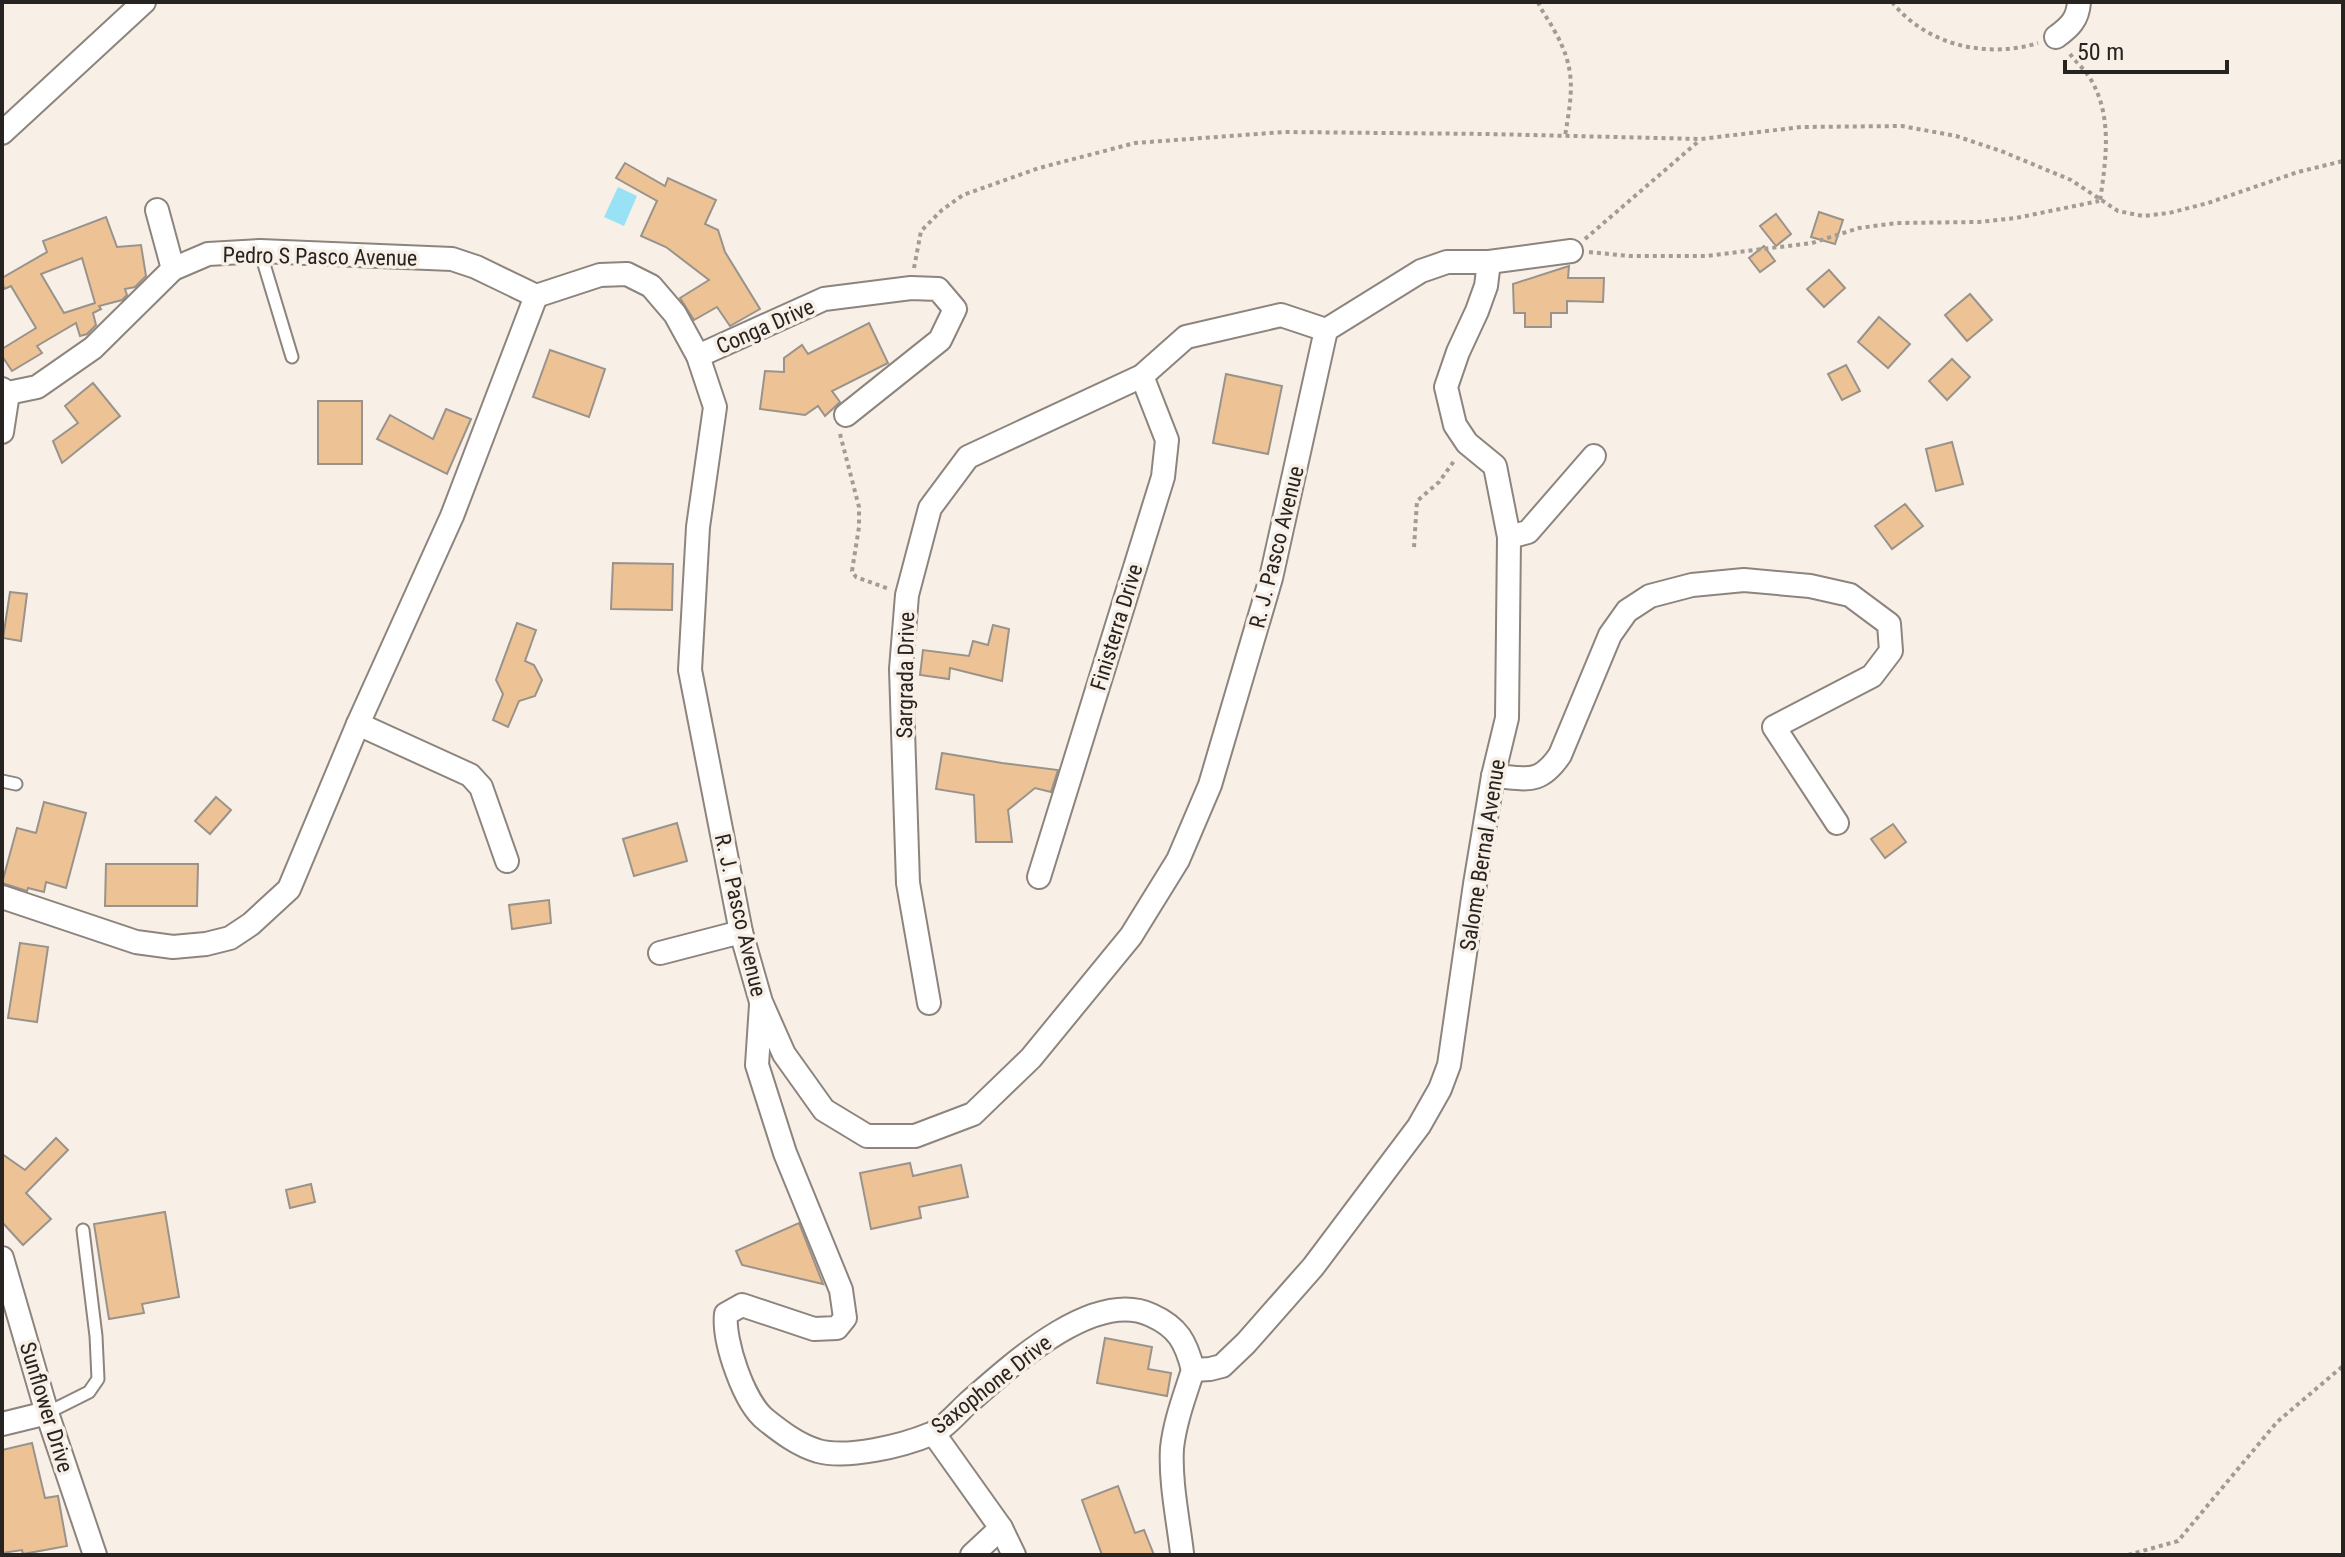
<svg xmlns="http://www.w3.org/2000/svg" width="2345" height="1557" viewBox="0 0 2345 1557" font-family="'Roboto Condensed',sans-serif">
  <rect width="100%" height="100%" fill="#f8efe7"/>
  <!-- water -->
  <polygon fill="#99e2f6" points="618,187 637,196 624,226 604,217"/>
  <!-- building -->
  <g fill="#edc395" stroke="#9a938b" stroke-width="2" fill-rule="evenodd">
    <polygon points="625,163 665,186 668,178 716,200 705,224 718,230 725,252 760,309 730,326 717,307 694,320 680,298 709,280 666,247 641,236 657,201 616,178"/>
    <polygon points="1819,212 1843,220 1835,244 1811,237"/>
    <polygon points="1776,214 1791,234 1776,246 1760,226"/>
    <path d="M106,217l11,30 24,-2 5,31 -11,11 -10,2 2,6 -5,5 -23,6 2,3 -8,4 3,12 -9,9 -7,2 -4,-13 -39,23 5,7 -30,18 -10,-15v-7l34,-21 -25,-42 -7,3 -2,-11 45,-26 -4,-11zM82,258l13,45 -31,10 -23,-39z"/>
    <polygon points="1764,246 1775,261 1760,272 1749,258"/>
    <polygon points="1569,266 1568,278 1604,278 1603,302 1567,301 1567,313 1551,313 1551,327 1525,327 1525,313 1514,313 1513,284"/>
    <polygon points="1829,270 1845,288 1824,307 1807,289"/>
    <polygon points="1970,294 1992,320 1967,341 1945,315"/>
    <polygon points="1879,317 1910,344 1888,368 1858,342"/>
    <polygon points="869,323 888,363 832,391 840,402 825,416 818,406 805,415 760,409 765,371 784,372 784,358 802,345 808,354"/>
    <polygon points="550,350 605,369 589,417 533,397"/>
    <polygon points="1952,359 1970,377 1947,400 1929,381"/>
    <polygon points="1846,365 1860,391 1842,400 1828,374"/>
    <polygon points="1226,374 1282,386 1268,454 1213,443"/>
    <polygon points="93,383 120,416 62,463 53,441 78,423 65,406"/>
    <rect x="318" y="401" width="44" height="63"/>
    <polygon points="446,409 471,419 447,474 377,439 390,415 433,439"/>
    <polygon points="1952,442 1963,484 1936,491 1926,449"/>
    <polygon points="1905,504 1923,526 1892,549 1875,526"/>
    <polygon points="613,563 673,564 672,610 611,609"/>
    <polygon points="10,592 27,594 21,641 3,638"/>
    <polygon points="517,623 536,630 525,661 534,665 542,680 535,696 519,701 508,727 493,720 503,694 496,680"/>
    <polygon points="993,625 1009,629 1002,681 950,668 949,679 920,675 923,650 969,656 973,641 988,645"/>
    <polygon points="942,753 1002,763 1058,770 1051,792 1035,788 1008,810 1012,842 976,842 974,795 936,789"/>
    <polygon points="216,797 231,810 210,834 195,821"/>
    <polygon points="44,802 86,813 66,888 46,882 44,892 28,888 27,891 2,883 17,828 36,833"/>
    <polygon points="677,823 687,861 634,876 623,839"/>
    <polygon points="1893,824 1906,842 1885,858 1871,839"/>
    <polygon points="106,864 198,864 197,906 105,906"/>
    <polygon points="549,900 551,923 512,929 509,905"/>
    <polygon points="20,943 48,947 37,1022 8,1018"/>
    <polygon points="56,1138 68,1150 26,1193 51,1219 23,1245 2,1222 2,1154 25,1170"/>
    <polygon points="910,1163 913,1176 961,1165 968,1197 919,1207 921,1218 871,1229 860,1173"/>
    <polygon points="311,1184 315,1202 290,1208 286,1190"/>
    <polygon points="165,1212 179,1297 142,1304 144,1313 109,1319 94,1224"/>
    <polygon points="799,1223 823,1284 742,1265 736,1251"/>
    <polygon points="1105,1338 1152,1347 1148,1369 1171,1373 1167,1396 1097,1383"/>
    <polygon points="32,1443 45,1498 58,1496 67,1546 23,1554 22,1550 2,1553 2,1450"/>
    <polygon points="1118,1486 1135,1533 1144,1530 1154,1555 1102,1555 1082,1500"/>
  </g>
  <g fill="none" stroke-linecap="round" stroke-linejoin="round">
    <!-- service casing -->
    <g stroke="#8c847d" stroke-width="15">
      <g id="service">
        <polyline points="260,251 292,357"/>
        <polyline points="2,781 16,784"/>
        <polyline points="47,1413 89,1392 98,1379 96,1336 83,1230"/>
      </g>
    </g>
    <!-- minor casing -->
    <g stroke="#8c847d" stroke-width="26">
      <g id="minor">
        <path d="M2056,37c14,-10 22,-18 23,-35"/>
        <polyline points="2,133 144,2"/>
        <polyline points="157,210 173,269"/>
        <polyline points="536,296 600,275 627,274 651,286 675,314 698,356 715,407 698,527 690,670 741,932 761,1002 784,1054 824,1110 867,1136 915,1136 973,1114 1031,1058 1131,936 1178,860 1210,785 1271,578 1326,330"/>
        <polyline points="1326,330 1421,271 1447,262 1489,262 1571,251"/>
        <polyline points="698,356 824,299 911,288 938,289 955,309 940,340 846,415"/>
        <polyline points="2,389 8,393 37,387 93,348 173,269 208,254 260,251 452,259 476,267 536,296"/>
        <polyline points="2,432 8,393"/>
        <polyline points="1509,537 1528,532 1594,456"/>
        <polyline points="358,724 470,775 481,787 507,861"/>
        <path d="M1493,776c33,2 46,10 67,-21l50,-120 17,-24 23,-15 42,-11 52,-5 66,6 40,9 39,29 2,27 -19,25 -98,51 63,96"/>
        <polyline points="1039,877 1163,477 1167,440 1142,376"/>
        <polyline points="2,897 136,942 173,947 206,944 230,938 251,924 289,889 358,724 452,516 536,296"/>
        <polyline points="660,953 741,932"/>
        <polyline points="929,1003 908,883 901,669 907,595 930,508 968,457 1142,376 1186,337 1281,315 1326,330"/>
        <path d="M761,1005l-4,60 28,88 56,137 4,28 -8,10 -23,1 -72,-24 -16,9c-3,27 18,89 40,106 15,12 32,25 52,31 30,8 84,-5 113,-17 13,-5 26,-21 37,-31 40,-35 125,-115 183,-88 27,12 35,27 42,55"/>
        <polyline points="2,1258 47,1413 95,1555"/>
        <polyline points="1193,1370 1210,1369 1222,1366 1246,1343 1313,1267 1419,1126 1440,1089 1449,1065 1475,884 1493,776 1507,718 1509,537 1495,466 1467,443 1455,425 1446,387 1458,352 1477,311 1486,286 1489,262"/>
        <polyline points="2,1424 47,1413"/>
        <polyline points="934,1434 1001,1528 1014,1555"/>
        <path d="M1182,1553c-4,-34 -12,-71 -10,-105 3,-27 13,-53 21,-78"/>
        <polyline points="972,1555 1001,1528"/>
      </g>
    </g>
    <!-- path -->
    <g stroke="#a39c96" stroke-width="4" stroke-dasharray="4 4" stroke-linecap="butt">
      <path d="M1538,2c4,10 11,18 16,28 23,40 18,63 11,106"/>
      <path d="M1892,2c34,43 94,57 146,41"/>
      <path d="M2070,54c6,8 14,15 20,24 23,38 16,81 10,123"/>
      <polyline points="1585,239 1700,140"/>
      <polyline points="1589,252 1629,256 1706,256 1812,243 1859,228 1897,223 1979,222 2016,218 2099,201"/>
      <polyline points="914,268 921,231 942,210 963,195 1039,168 1135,143 1284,132 1488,134 1701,139 1801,127 1902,126 1956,136 2001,151 2071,180 2118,211 2143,216 2169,213 2208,203 2298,172 2343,161"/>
      <polyline points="840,434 859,507 859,527 852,571 856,577 889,589"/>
      <polyline points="1414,547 1417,501 1439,482 1454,461"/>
      <polyline points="2128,1555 2178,1541 2277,1422 2343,1366"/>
    </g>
    <!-- service -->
    <use href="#service" stroke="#fff" stroke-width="11"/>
    <!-- minor -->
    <use href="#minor" stroke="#fff" stroke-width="22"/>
  </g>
  <g text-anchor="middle" stroke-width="7" stroke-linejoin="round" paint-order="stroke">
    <!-- street labels -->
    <g font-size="22" fill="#272321" stroke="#f8efe7">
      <text transform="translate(320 256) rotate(1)" y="8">Pedro S Pasco Avenue</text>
      <text transform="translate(765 326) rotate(-24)" y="8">Conga Drive</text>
      <text transform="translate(1276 547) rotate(-76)" y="8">R. J. Pasco Avenue</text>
      <text transform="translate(1116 627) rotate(-73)" y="8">Finisterra Drive</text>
      <text transform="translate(905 675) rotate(-89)" y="8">Sargrada Drive</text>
      <text transform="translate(1482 855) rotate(-81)" y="8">Salome Bernal Avenue</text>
      <text transform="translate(741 915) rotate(77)" y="8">R. J. Pasco Avenue</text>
      <text transform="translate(991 1384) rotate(-38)" y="8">Saxophone Drive</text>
      <text transform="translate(47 1407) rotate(73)" y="8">Sunflower Drive</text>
    </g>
  </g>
  <!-- border -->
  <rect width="2345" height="1557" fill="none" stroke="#272321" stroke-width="8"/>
  <!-- scale -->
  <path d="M2065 60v12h162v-12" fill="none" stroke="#272321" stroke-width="4"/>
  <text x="2077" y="60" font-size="24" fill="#272321" stroke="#f8efe7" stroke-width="6" paint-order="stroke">50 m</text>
</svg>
